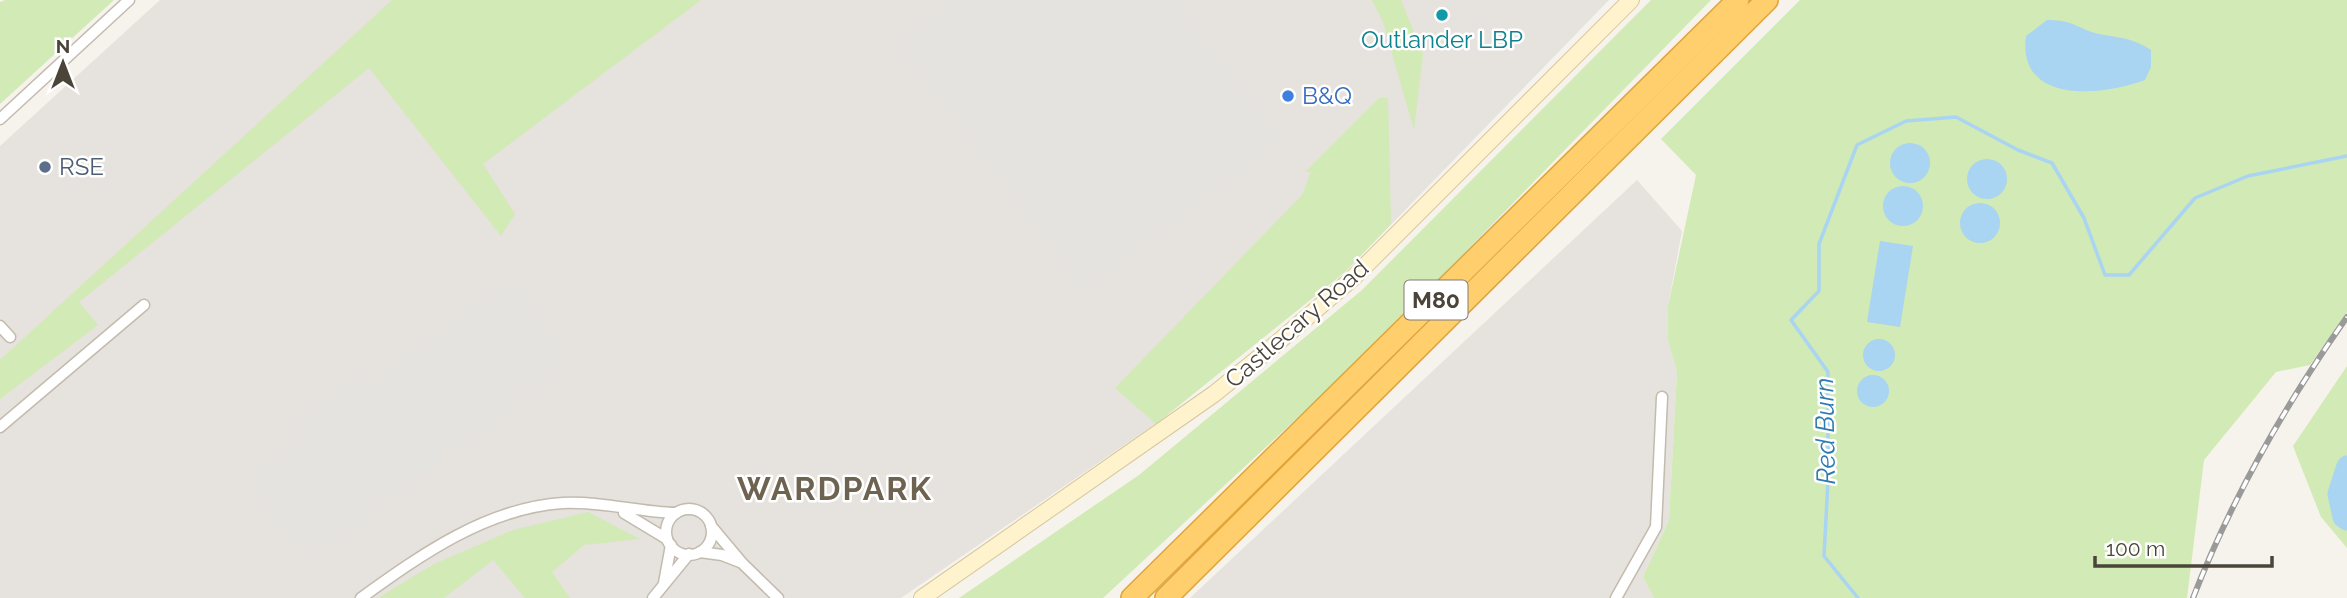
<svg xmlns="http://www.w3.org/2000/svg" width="2347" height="598" viewBox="0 0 2347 598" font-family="Raleway,sans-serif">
  <rect width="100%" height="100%" fill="#f6f3ec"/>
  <!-- industrial -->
  <g fill="#e6e2dd">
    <polygon points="160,0 1609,0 1345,272 1155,424 901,598 0,598 0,146"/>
    <polygon points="1637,180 1682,231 1668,306 1668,341 1677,372 1669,520 1643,577 1654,598 1190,598"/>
  </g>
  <!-- green -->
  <g fill="#d2eab5">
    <polygon points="5,0 114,0 0,104 0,2"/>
    <polygon points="392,0 701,0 483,164 515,214 501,236 369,68 79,302 98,325 0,399 0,360"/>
    <polygon points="1372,0 1401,0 1423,54 1414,130 1383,22"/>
    <polygon points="1651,0 1711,0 1362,358 1103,598 959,598 1139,475 1362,290"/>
    <polygon points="1800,0 2347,0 2347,312 2310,365 2276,372 2204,460 2187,598 1654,598 1643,577 1669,520 1677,372 1668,341 1668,306 1696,175 1661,139"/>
    <polygon points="1379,98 1388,98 1391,224 1345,272 1156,424 1115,388 1302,195 1311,172 1305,172"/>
    <polygon points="2347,366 2347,548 2321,517 2293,446"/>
    <polygon points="588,512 640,539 584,545 552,572 570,598 525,598 493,560 444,598 378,598 434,564 513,530"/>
  </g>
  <!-- parking -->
  <g fill="#e5e3e0">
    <polygon points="957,0 1172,0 1278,139 1084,286 899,44"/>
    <polygon points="509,281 558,345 560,349 555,355 563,366 528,393 520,382 509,390 517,401 458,446 450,435 436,445 444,457 391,497 382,486 368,497 376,509 316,554 308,542 302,545 294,543 250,480 304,439 293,424 359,374 370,388"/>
  </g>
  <!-- water -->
  <g fill="#a9d4f2">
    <path d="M2047,20c28,0 30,9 52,14 21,4 34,4 52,16v17l-6,13c-43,16 -128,25 -119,-44z"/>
    <circle cx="1910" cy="163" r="20"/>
    <circle cx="1987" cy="179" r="20"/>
    <circle cx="1903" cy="206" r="20"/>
    <circle cx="1980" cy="223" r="20"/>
    <polygon points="1880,241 1913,246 1900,327 1867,322"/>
    <circle cx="1879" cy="355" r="16"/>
    <circle cx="1873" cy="391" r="16"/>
  </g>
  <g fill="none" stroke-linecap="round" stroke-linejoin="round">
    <!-- stream -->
    <polyline stroke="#a9d4f2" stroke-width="3.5" points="1858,598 1824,556 1828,480 1828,372 1791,320 1819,291 1819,244 1857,145 1906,121 1956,117 2018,150 2052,163 2084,218 2105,275 2129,275 2195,198 2248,176 2347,156"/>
    <!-- river -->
    <polyline stroke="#a9d4f2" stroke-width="21" points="2347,466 2338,494 2343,517 2347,520"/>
    <!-- street casing -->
    <g stroke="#c2bbae" stroke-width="13">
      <g id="street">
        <polyline points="0,119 129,0"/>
        <polyline points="0,326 10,337"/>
        <polyline points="0,427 144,305"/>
        <circle cx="689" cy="532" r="23"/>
        <polyline points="624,513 667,539"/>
        <polyline points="711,526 742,563 778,598"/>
        <polyline points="700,552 722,555 740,562"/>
        <polyline points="664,583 671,545"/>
        <path d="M361,598c60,-43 125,-90 202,-95 38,-2 75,9 113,10"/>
        <polyline points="653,598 689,554"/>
        <polyline points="1616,598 1656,527 1662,397"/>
      </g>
    </g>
    <!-- secondary casing -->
    <g stroke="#d6c79b" stroke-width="18">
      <polyline id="secondary" points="922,598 1214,394 1277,343 1353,278 1631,0"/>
    </g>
    <!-- highway casing -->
    <g stroke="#e0a43c" stroke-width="24">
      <g id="highway">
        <polyline points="1132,598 1738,0"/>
        <polyline points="1166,598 1767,0"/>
      </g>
    </g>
    <!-- street -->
    <use href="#street" stroke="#fff" stroke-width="10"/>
    <!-- secondary -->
    <use href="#secondary" stroke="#fff3cd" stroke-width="16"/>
    <!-- highway -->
    <use href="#highway" stroke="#ffcf6e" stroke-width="21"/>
    <!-- rail casing -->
    <g stroke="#9a9a9a" stroke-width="6">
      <path id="rail" d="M2193,598c38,-98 94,-196 154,-281"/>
    </g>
    <!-- rail -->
    <use href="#rail" stroke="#fff" stroke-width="3.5" stroke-dasharray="10" stroke-linecap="butt"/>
  </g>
  <!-- markers -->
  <circle fill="#0f9aa8" stroke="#fff" stroke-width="2.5" cx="1442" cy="15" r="7"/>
  <circle fill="#3f7fe0" stroke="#fff" stroke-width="2.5" cx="1288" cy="96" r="7"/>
  <circle fill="#5c6f8a" stroke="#fff" stroke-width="2.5" cx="45" cy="167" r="7"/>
  <g text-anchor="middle" stroke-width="5" stroke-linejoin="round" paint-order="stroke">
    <!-- shield labels -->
    <rect fill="#fff" stroke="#817c74" stroke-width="2" x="1404.5" y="280.5" width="63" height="39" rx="5"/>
    <g font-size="23" font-weight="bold" fill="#4b4439">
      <text x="1436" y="308">M80</text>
    </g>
    <!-- culture labels -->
    <g font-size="24" fill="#0d838f" stroke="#fff">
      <text x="1442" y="48">Outlander LBP</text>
    </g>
    <!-- shop labels -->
    <g font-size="24" fill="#366cbe" stroke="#fff" text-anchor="start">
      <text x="1302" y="104">B&amp;Q</text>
    </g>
    <!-- service labels -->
    <g font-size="24" fill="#4e5e75" stroke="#fff" text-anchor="start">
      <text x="59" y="175">RSE</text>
    </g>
    <!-- street labels -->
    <g font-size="24" fill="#4b4439" stroke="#fff">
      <text transform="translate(1297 324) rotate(-41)" y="8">Castlecary Road</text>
    </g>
    <!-- water labels -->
    <g font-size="26" font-style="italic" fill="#2e7ab2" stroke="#fff">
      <text transform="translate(1825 431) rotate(-91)" y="9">Red Burn</text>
    </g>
    <!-- district labels -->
    <g font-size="32" font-weight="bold" letter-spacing="2" fill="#6e6250" stroke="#fff">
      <text x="835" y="500">WARDPARK</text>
    </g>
  </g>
  <!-- north arrow -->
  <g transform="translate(63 63)" stroke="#ffffff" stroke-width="5" paint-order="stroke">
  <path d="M0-5L12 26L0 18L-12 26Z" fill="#4b4439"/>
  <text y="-10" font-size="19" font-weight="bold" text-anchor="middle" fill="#4b4439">N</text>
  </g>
  <!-- scale -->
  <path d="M2095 556v10h177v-10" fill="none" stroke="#4b4439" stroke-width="3.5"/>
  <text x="2106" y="556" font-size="21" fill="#4b4439" stroke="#ffffff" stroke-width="5" paint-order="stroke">100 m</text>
</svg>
